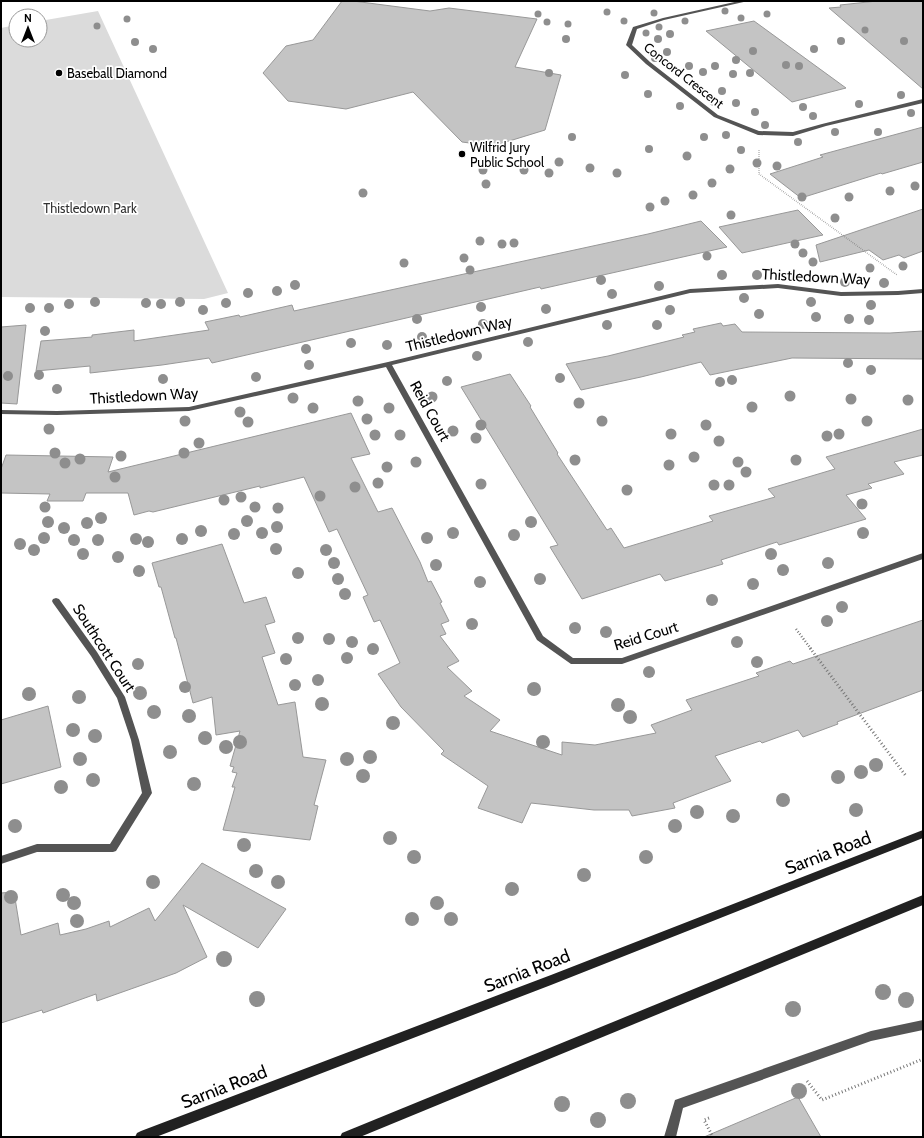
<svg xmlns="http://www.w3.org/2000/svg" width="924" height="1138" viewBox="0 0 924 1138" font-family="Cabin,sans-serif">
  <rect width="100%" height="100%" fill="#fff"/>
  <!-- green -->
  <polygon fill="#dbdbdb" points="98,11 228,293 204,299 1,297 1,28 16,25 16,40 40,40 40,21"/>
  <!-- building -->
  <g fill="#c4c4c4" stroke="#989898">
    <polygon points="342,1 353,1 430,11 449,8 537,19 515,67 561,75 545,130 493,146 462,142 413,92 346,109 288,101 263,73 286,46 313,40"/>
    <polygon points="877,1 923,1 923,89 829,8 841,7 840,5"/>
    <polygon points="754,21 846,88 792,102 706,31"/>
    <polygon points="923,127 923,162 882,174 881,173 801,198 770,174 823,157 820,155"/>
    <polygon points="923,209 923,251 904,258 899,255 883,260 869,250 820,262 816,245"/>
    <polygon points="798,210 823,235 742,253 719,227"/>
    <polygon points="701,221 727,247 541,289 540,287 212,363 209,358 162,365 90,373 90,366 36,371 41,341 92,337 92,335 134,330 134,341 209,330 205,322 239,315 240,317 292,305 294,311 648,234"/>
    <polygon points="721,323 723,326 735,324 742,332 890,333 923,331 923,359 792,358 710,375 701,362 641,377 581,390 566,364 608,356 684,337 682,335 695,332 693,329"/>
    <polygon points="26,325 17,404 1,403 1,327"/>
    <polygon points="510,374 531,406 530,407 558,453 557,454 607,530 611,528 624,548 713,521 709,516 775,497 768,489 835,469 826,457 923,429 923,455 894,462 904,474 868,484 872,488 846,495 866,519 779,545 777,542 721,560 723,564 665,581 660,574 582,599 550,547 558,545 461,387"/>
    <polygon points="351,413 370,454 351,458 378,512 392,508 420,562 428,582 431,581 442,602 440,603 449,621 441,624 446,634 440,636 459,661 447,667 472,691 464,696 500,720 490,731 562,755 562,742 595,745 656,733 651,725 692,710 686,700 759,676 756,673 790,661 793,664 923,620 923,690 837,722 838,724 803,737 798,730 762,743 760,741 715,756 731,781 673,803 675,808 632,816 629,810 594,810 531,803 522,823 478,808 488,786 441,754 444,751 401,707 378,674 400,663 380,620 374,622 363,597 368,595 337,529 329,532 304,477 260,488 260,486 153,512 149,511 134,515 128,493 86,493 83,501 47,501 50,494 1,493 1,469 6,455 113,457 108,472"/>
    <polygon points="222,544 244,603 266,597 275,622 265,625 275,653 262,657 278,705 295,702 303,757 326,760 314,805 318,806 310,840 223,830 235,787 232,787 237,773 232,772 234,767 230,766 240,731 216,735 212,697 193,703 176,638 175,638 161,587 159,587 152,563"/>
    <polygon points="48,706 61,767 1,784 1,720"/>
    <polygon points="202,863 286,909 258,948 183,905 207,957 176,973 97,1001 96,994 43,1013 42,1010 1,1023 1,893 14,892 21,935 58,923 60,935 86,929 109,921 110,927 149,908 155,921"/>
    <polygon points="798,1097 821,1137 704,1137"/>
  </g>
  <g fill="none" stroke-linecap="round" stroke-linejoin="round">
    <!-- path-far2 -->
    <polyline stroke="#767676" stroke-width="1.5" stroke-dasharray="0.5 1.5" stroke-linecap="butt" points="759,150 759,174 897,275"/>
    <!-- path-far1 -->
    <polyline stroke="#767676" stroke-width="2.5" stroke-dasharray="1 2" stroke-linecap="butt" points="796,629 811,649"/>
    <!-- path -->
    <g stroke="#767676" stroke-width="3" stroke-dasharray="1 2.5" stroke-linecap="butt">
      <polyline points="810,648 906,776"/>
      <polyline points="807,1081 822,1100 923,1059"/>
      <polyline points="709,1118 704,1120 713,1137"/>
    </g>
    <!-- service -->
    <polygon fill="#545454" fill-rule="evenodd" points="923,1020 923,1030 871,1041 683,1108 676,1137 664,1137 675,1100 871,1031"/>
    <!-- minor -->
    <g fill="#545454" fill-rule="evenodd">
      <polygon points="739,1 748,1 664,20 637,29 632,45 650,62 718,115 759,131 793,132 822,124 923,99 923,103 826,126 793,136 758,135 714,117 646,64 626,45 633,27 663,18"/>
      <polygon points="778,284 841,292 898,291 923,289 923,293 898,295 841,296 778,288 690,293 392,365 543,636 573,658 622,658 923,553 923,559 622,664 571,664 537,640 386,367 189,411 57,415 1,414 1,410 57,411 189,407 388,362 690,289"/>
      <polygon points="56,598 59,599 97,652 125,697 139,740 152,793 116,851 113,852 37,852 1,864 1,856 37,844 110,844 142,793 131,740 117,698 91,656 53,603 52,601 53,599"/>
    </g>
    <!-- secondary -->
    <g fill="#212121" fill-rule="evenodd">
      <polygon points="923,830 923,838 551,985 156,1137 135,1137 137,1133 141,1131 551,975"/>
      <polygon points="923,895 923,905 360,1137 340,1137 342,1133"/>
    </g>
  </g>
  <!-- trees -->
  <g fill="#8e8e8e">
    <circle cx="725" cy="11" r="3.5"/>
    <circle cx="607" cy="12" r="3.5"/>
    <circle cx="654" cy="13" r="3.5"/>
    <circle cx="538" cy="14" r="3.5"/>
    <circle cx="767" cy="14" r="3.5"/>
    <circle cx="741" cy="18" r="3.5"/>
    <circle cx="127" cy="19" r="3.5"/>
    <circle cx="624" cy="21" r="3.5"/>
    <circle cx="685" cy="21" r="3.5"/>
    <circle cx="547" cy="22" r="3.5"/>
    <circle cx="568" cy="24" r="3.5"/>
    <circle cx="97" cy="26" r="3.5"/>
    <circle cx="659" cy="27" r="3.5"/>
    <circle cx="865" cy="30" r="3.5"/>
    <circle cx="646" cy="33" r="3.5"/>
    <circle cx="670" cy="34" r="4"/>
    <circle cx="566" cy="39" r="4"/>
    <circle cx="658" cy="39" r="4"/>
    <circle cx="841" cy="41" r="4"/>
    <circle cx="904" cy="41" r="4"/>
    <circle cx="135" cy="42" r="4"/>
    <circle cx="153" cy="49" r="4"/>
    <circle cx="814" cy="49" r="4"/>
    <circle cx="753" cy="51" r="4"/>
    <circle cx="667" cy="52" r="4"/>
    <circle cx="655" cy="58" r="4"/>
    <circle cx="736" cy="60" r="4"/>
    <circle cx="786" cy="65" r="4"/>
    <circle cx="689" cy="66" r="4"/>
    <circle cx="715" cy="66" r="4"/>
    <circle cx="799" cy="66" r="4"/>
    <circle cx="703" cy="72" r="4"/>
    <circle cx="549" cy="73" r="4"/>
    <circle cx="750" cy="73" r="4"/>
    <circle cx="733" cy="74" r="4"/>
    <circle cx="625" cy="75" r="4"/>
    <circle cx="722" cy="91" r="4"/>
    <circle cx="648" cy="94" r="4"/>
    <circle cx="901" cy="95" r="4"/>
    <circle cx="714" cy="102" r="4"/>
    <circle cx="736" cy="103" r="4"/>
    <circle cx="859" cy="104" r="4"/>
    <circle cx="680" cy="106" r="4"/>
    <circle cx="803" cy="107" r="4"/>
    <circle cx="755" cy="112" r="4"/>
    <circle cx="911" cy="113" r="4"/>
    <circle cx="813" cy="116" r="4"/>
    <circle cx="765" cy="125" r="4"/>
    <circle cx="835" cy="132" r="4"/>
    <circle cx="878" cy="132" r="4"/>
    <circle cx="726" cy="135" r="4"/>
    <circle cx="572" cy="137" r="4"/>
    <circle cx="704" cy="137" r="4"/>
    <circle cx="798" cy="142" r="4"/>
    <circle cx="649" cy="149" r="4"/>
    <circle cx="741" cy="150" r="4"/>
    <circle cx="687" cy="156" r="4.5"/>
    <circle cx="559" cy="162" r="4.5"/>
    <circle cx="757" cy="163" r="4.5"/>
    <circle cx="777" cy="166" r="4.5"/>
    <circle cx="590" cy="168" r="4.5"/>
    <circle cx="730" cy="169" r="4.5"/>
    <circle cx="483" cy="170" r="4.5"/>
    <circle cx="524" cy="170" r="4.5"/>
    <circle cx="549" cy="173" r="4.5"/>
    <circle cx="617" cy="173" r="4.5"/>
    <circle cx="712" cy="183" r="4.5"/>
    <circle cx="486" cy="184" r="4.5"/>
    <circle cx="915" cy="186" r="4.5"/>
    <circle cx="890" cy="191" r="4.5"/>
    <circle cx="363" cy="193" r="4.5"/>
    <circle cx="693" cy="195" r="4.5"/>
    <circle cx="802" cy="197" r="4.5"/>
    <circle cx="849" cy="197" r="4.5"/>
    <circle cx="665" cy="201" r="4.5"/>
    <circle cx="650" cy="207" r="4.5"/>
    <circle cx="731" cy="215" r="4.5"/>
    <circle cx="835" cy="218" r="4.5"/>
    <circle cx="480" cy="241" r="4.5"/>
    <circle cx="514" cy="243" r="4.5"/>
    <circle cx="502" cy="244" r="4.5"/>
    <circle cx="795" cy="244" r="4.5"/>
    <circle cx="803" cy="253" r="4.5"/>
    <circle cx="707" cy="256" r="4.5"/>
    <circle cx="464" cy="258" r="4.5"/>
    <circle cx="813" cy="262" r="4.5"/>
    <circle cx="404" cy="263" r="4.5"/>
    <circle cx="903" cy="266" r="4.5"/>
    <circle cx="870" cy="268" r="4.5"/>
    <circle cx="470" cy="270" r="4.5"/>
    <circle cx="722" cy="275" r="5"/>
    <circle cx="757" cy="275" r="5"/>
    <circle cx="792" cy="276" r="5"/>
    <circle cx="601" cy="280" r="5"/>
    <circle cx="845" cy="282" r="5"/>
    <circle cx="884" cy="283" r="5"/>
    <circle cx="295" cy="285" r="5"/>
    <circle cx="659" cy="286" r="5"/>
    <circle cx="277" cy="291" r="5"/>
    <circle cx="248" cy="293" r="5"/>
    <circle cx="612" cy="294" r="5"/>
    <circle cx="744" cy="298" r="5"/>
    <circle cx="95" cy="302" r="5"/>
    <circle cx="180" cy="302" r="5"/>
    <circle cx="811" cy="302" r="5"/>
    <circle cx="146" cy="303" r="5"/>
    <circle cx="226" cy="303" r="5"/>
    <circle cx="69" cy="304" r="5"/>
    <circle cx="161" cy="304" r="5"/>
    <circle cx="871" cy="305" r="5"/>
    <circle cx="481" cy="307" r="5"/>
    <circle cx="30" cy="308" r="5"/>
    <circle cx="49" cy="308" r="5"/>
    <circle cx="546" cy="309" r="5"/>
    <circle cx="203" cy="310" r="5"/>
    <circle cx="670" cy="310" r="5"/>
    <circle cx="759" cy="314" r="5"/>
    <circle cx="816" cy="317" r="5"/>
    <circle cx="417" cy="319" r="5"/>
    <circle cx="849" cy="319" r="5"/>
    <circle cx="869" cy="320" r="5"/>
    <circle cx="483" cy="324" r="5"/>
    <circle cx="607" cy="325" r="5"/>
    <circle cx="657" cy="325" r="5"/>
    <circle cx="45" cy="331" r="5"/>
    <circle cx="422" cy="337" r="5"/>
    <circle cx="528" cy="342" r="5"/>
    <circle cx="351" cy="343" r="5"/>
    <circle cx="387" cy="345" r="5"/>
    <circle cx="306" cy="349" r="5"/>
    <circle cx="477" cy="356" r="5"/>
    <circle cx="848" cy="363" r="5"/>
    <circle cx="309" cy="365" r="5"/>
    <circle cx="871" cy="370" r="5"/>
    <circle cx="39" cy="375" r="5"/>
    <circle cx="8" cy="376" r="5"/>
    <circle cx="256" cy="377" r="5"/>
    <circle cx="560" cy="378" r="5"/>
    <circle cx="163" cy="379" r="5"/>
    <circle cx="732" cy="380" r="5"/>
    <circle cx="447" cy="381" r="5"/>
    <circle cx="720" cy="382" r="5"/>
    <circle cx="57" cy="389" r="5"/>
    <circle cx="176" cy="394" r="5.5"/>
    <circle cx="790" cy="396" r="5.5"/>
    <circle cx="432" cy="397" r="5.5"/>
    <circle cx="293" cy="398" r="5.5"/>
    <circle cx="851" cy="399" r="5.5"/>
    <circle cx="908" cy="400" r="5.5"/>
    <circle cx="358" cy="401" r="5.5"/>
    <circle cx="579" cy="403" r="5.5"/>
    <circle cx="752" cy="407" r="5.5"/>
    <circle cx="313" cy="408" r="5.5"/>
    <circle cx="389" cy="408" r="5.5"/>
    <circle cx="240" cy="412" r="5.5"/>
    <circle cx="367" cy="419" r="5.5"/>
    <circle cx="185" cy="421" r="5.5"/>
    <circle cx="602" cy="421" r="5.5"/>
    <circle cx="867" cy="421" r="5.5"/>
    <circle cx="248" cy="422" r="5.5"/>
    <circle cx="481" cy="425" r="5.5"/>
    <circle cx="706" cy="425" r="5.5"/>
    <circle cx="49" cy="429" r="5.5"/>
    <circle cx="453" cy="431" r="5.5"/>
    <circle cx="671" cy="434" r="5.5"/>
    <circle cx="839" cy="434" r="5.5"/>
    <circle cx="375" cy="435" r="5.5"/>
    <circle cx="400" cy="435" r="5.5"/>
    <circle cx="827" cy="436" r="5.5"/>
    <circle cx="476" cy="438" r="5.5"/>
    <circle cx="719" cy="441" r="5.5"/>
    <circle cx="199" cy="443" r="5.5"/>
    <circle cx="55" cy="453" r="5.5"/>
    <circle cx="184" cy="453" r="5.5"/>
    <circle cx="121" cy="456" r="5.5"/>
    <circle cx="694" cy="457" r="5.5"/>
    <circle cx="80" cy="459" r="5.5"/>
    <circle cx="575" cy="460" r="5.5"/>
    <circle cx="796" cy="460" r="5.5"/>
    <circle cx="416" cy="462" r="5.5"/>
    <circle cx="738" cy="462" r="5.5"/>
    <circle cx="65" cy="463" r="5.5"/>
    <circle cx="669" cy="465" r="5.5"/>
    <circle cx="387" cy="467" r="5.5"/>
    <circle cx="746" cy="472" r="5.5"/>
    <circle cx="115" cy="477" r="5.5"/>
    <circle cx="378" cy="483" r="5.5"/>
    <circle cx="481" cy="484" r="5.5"/>
    <circle cx="714" cy="485" r="5.5"/>
    <circle cx="729" cy="485" r="5.5"/>
    <circle cx="355" cy="487" r="5.5"/>
    <circle cx="627" cy="490" r="5.5"/>
    <circle cx="320" cy="496" r="5.5"/>
    <circle cx="241" cy="497" r="5.5"/>
    <circle cx="224" cy="500" r="5.5"/>
    <circle cx="862" cy="504" r="5.5"/>
    <circle cx="45" cy="507" r="5.5"/>
    <circle cx="255" cy="507" r="5.5"/>
    <circle cx="278" cy="508" r="5.5"/>
    <circle cx="101" cy="518" r="6"/>
    <circle cx="247" cy="521" r="6"/>
    <circle cx="48" cy="522" r="6"/>
    <circle cx="531" cy="522" r="6"/>
    <circle cx="87" cy="523" r="6"/>
    <circle cx="277" cy="527" r="6"/>
    <circle cx="64" cy="528" r="6"/>
    <circle cx="201" cy="531" r="6"/>
    <circle cx="262" cy="533" r="6"/>
    <circle cx="453" cy="533" r="6"/>
    <circle cx="863" cy="533" r="6"/>
    <circle cx="234" cy="534" r="6"/>
    <circle cx="514" cy="535" r="6"/>
    <circle cx="44" cy="538" r="6"/>
    <circle cx="427" cy="538" r="6"/>
    <circle cx="136" cy="539" r="6"/>
    <circle cx="182" cy="539" r="6"/>
    <circle cx="74" cy="540" r="6"/>
    <circle cx="98" cy="540" r="6"/>
    <circle cx="148" cy="542" r="6"/>
    <circle cx="20" cy="544" r="6"/>
    <circle cx="276" cy="549" r="6"/>
    <circle cx="34" cy="550" r="6"/>
    <circle cx="326" cy="550" r="6"/>
    <circle cx="83" cy="554" r="6"/>
    <circle cx="771" cy="554" r="6"/>
    <circle cx="118" cy="557" r="6"/>
    <circle cx="334" cy="563" r="6"/>
    <circle cx="828" cy="563" r="6"/>
    <circle cx="436" cy="565" r="6"/>
    <circle cx="783" cy="570" r="6"/>
    <circle cx="139" cy="571" r="6"/>
    <circle cx="298" cy="573" r="6"/>
    <circle cx="338" cy="579" r="6"/>
    <circle cx="540" cy="579" r="6"/>
    <circle cx="480" cy="582" r="6"/>
    <circle cx="753" cy="584" r="6"/>
    <circle cx="345" cy="594" r="6"/>
    <circle cx="712" cy="600" r="6"/>
    <circle cx="842" cy="607" r="6"/>
    <circle cx="827" cy="621" r="6"/>
    <circle cx="472" cy="624" r="6"/>
    <circle cx="575" cy="628" r="6"/>
    <circle cx="606" cy="632" r="6"/>
    <circle cx="298" cy="638" r="6"/>
    <circle cx="329" cy="639" r="6"/>
    <circle cx="352" cy="642" r="6"/>
    <circle cx="737" cy="642" r="6"/>
    <circle cx="373" cy="649" r="6"/>
    <circle cx="347" cy="658" r="6"/>
    <circle cx="286" cy="659" r="6"/>
    <circle cx="757" cy="662" r="6"/>
    <circle cx="138" cy="664" r="6"/>
    <circle cx="649" cy="672" r="6"/>
    <circle cx="318" cy="680" r="6"/>
    <circle cx="295" cy="685" r="6"/>
    <circle cx="185" cy="687" r="6"/>
    <circle cx="534" cy="689" r="7"/>
    <circle cx="140" cy="693" r="7"/>
    <circle cx="29" cy="694" r="7"/>
    <circle cx="79" cy="697" r="7"/>
    <circle cx="322" cy="704" r="7"/>
    <circle cx="618" cy="705" r="7"/>
    <circle cx="154" cy="712" r="7"/>
    <circle cx="189" cy="716" r="7"/>
    <circle cx="630" cy="717" r="7"/>
    <circle cx="393" cy="723" r="7"/>
    <circle cx="73" cy="730" r="7"/>
    <circle cx="95" cy="736" r="7"/>
    <circle cx="205" cy="738" r="7"/>
    <circle cx="240" cy="742" r="7"/>
    <circle cx="543" cy="742" r="7"/>
    <circle cx="226" cy="747" r="7"/>
    <circle cx="170" cy="752" r="7"/>
    <circle cx="370" cy="757" r="7"/>
    <circle cx="80" cy="759" r="7"/>
    <circle cx="347" cy="759" r="7"/>
    <circle cx="876" cy="765" r="7"/>
    <circle cx="861" cy="772" r="7"/>
    <circle cx="363" cy="776" r="7"/>
    <circle cx="838" cy="777" r="7"/>
    <circle cx="93" cy="780" r="7"/>
    <circle cx="194" cy="784" r="7"/>
    <circle cx="61" cy="787" r="7"/>
    <circle cx="783" cy="800" r="7"/>
    <circle cx="856" cy="810" r="7"/>
    <circle cx="697" cy="812" r="7"/>
    <circle cx="733" cy="816" r="7"/>
    <circle cx="15" cy="826" r="7"/>
    <circle cx="675" cy="826" r="7"/>
    <circle cx="390" cy="838" r="7"/>
    <circle cx="244" cy="845" r="7"/>
    <circle cx="414" cy="857" r="7"/>
    <circle cx="646" cy="857" r="7"/>
    <circle cx="256" cy="871" r="7"/>
    <circle cx="584" cy="875" r="7"/>
    <circle cx="153" cy="882" r="7"/>
    <circle cx="278" cy="882" r="7"/>
    <circle cx="512" cy="889" r="7"/>
    <circle cx="63" cy="895" r="7"/>
    <circle cx="11" cy="897" r="7"/>
    <circle cx="74" cy="903" r="7"/>
    <circle cx="437" cy="903" r="7"/>
    <circle cx="412" cy="919" r="7"/>
    <circle cx="451" cy="919" r="7"/>
    <circle cx="77" cy="921" r="7"/>
    <circle cx="224" cy="959" r="8"/>
    <circle cx="883" cy="992" r="8"/>
    <circle cx="257" cy="999" r="8"/>
    <circle cx="906" cy="1000" r="8"/>
    <circle cx="793" cy="1009" r="8"/>
    <circle cx="799" cy="1091" r="8"/>
    <circle cx="628" cy="1101" r="8"/>
    <circle cx="562" cy="1104" r="8"/>
    <circle cx="598" cy="1120" r="8"/>
  </g>
  <!-- markers -->
  <g fill="#000" stroke="#fff" stroke-width="1.5">
    <circle cx="59" cy="73" r="4"/>
    <circle cx="462" cy="154" r="4"/>
  </g>
  <g text-anchor="middle" stroke-width="3.5" stroke-linejoin="round" paint-order="stroke">
    <!-- far-poi labels -->
    <g font-size="13" fill="#000" stroke="#fff" text-anchor="start">
      <text x="67" y="78">Baseball Diamond</text>
      <text x="470" y="152">Wilfrid Jury<tspan x="470" dy="15">Public School</tspan></text>
    </g>
    <!-- far-street labels -->
    <g font-size="13" fill="#000" stroke="#fff">
      <text transform="translate(684 75) rotate(38)" y="5">Concord Crescent</text>
    </g>
    <!-- far-park labels -->
    <g font-size="13" fill="#323232" stroke="#fff">
      <text x="90" y="213">Thistledown Park</text>
    </g>
    <!-- street labels -->
    <g font-size="15" fill="#000" stroke="#fff">
      <text transform="translate(816 277) rotate(3)" y="5">Thistledown Way</text>
      <text transform="translate(459 334) rotate(-14)" y="5">Thistledown Way</text>
      <text transform="translate(144 396) rotate(-3)" y="5">Thistledown Way</text>
      <text transform="translate(430 411) rotate(61)" y="5">Reid Court</text>
      <text transform="translate(646 636) rotate(-17)" y="5">Reid Court</text>
      <text transform="translate(104 648) rotate(57)" y="5">Southcott Court</text>
    </g>
    <!-- near-street labels -->
    <g font-size="18" fill="#000" stroke="#fff">
      <text transform="translate(828 853) rotate(-21)" y="6">Sarnia Road</text>
      <text transform="translate(527 971) rotate(-21)" y="6">Sarnia Road</text>
      <text transform="translate(224 1087) rotate(-21)" y="6">Sarnia Road</text>
    </g>
  </g>
  <!-- border -->
  <rect width="924" height="1138" fill="none" stroke="#000000" stroke-width="4"/>
  <!-- north arrow -->
  <g transform="translate(28 28)"><circle r="19" fill="#ffffff" stroke="#999999"/>
  <path d="M0-3L7 15L0 10L-7 15Z" fill="#000000"/>
  <text y="-6" font-size="11" font-weight="bold" text-anchor="middle" fill="#000000">N</text>
  </g>
</svg>
